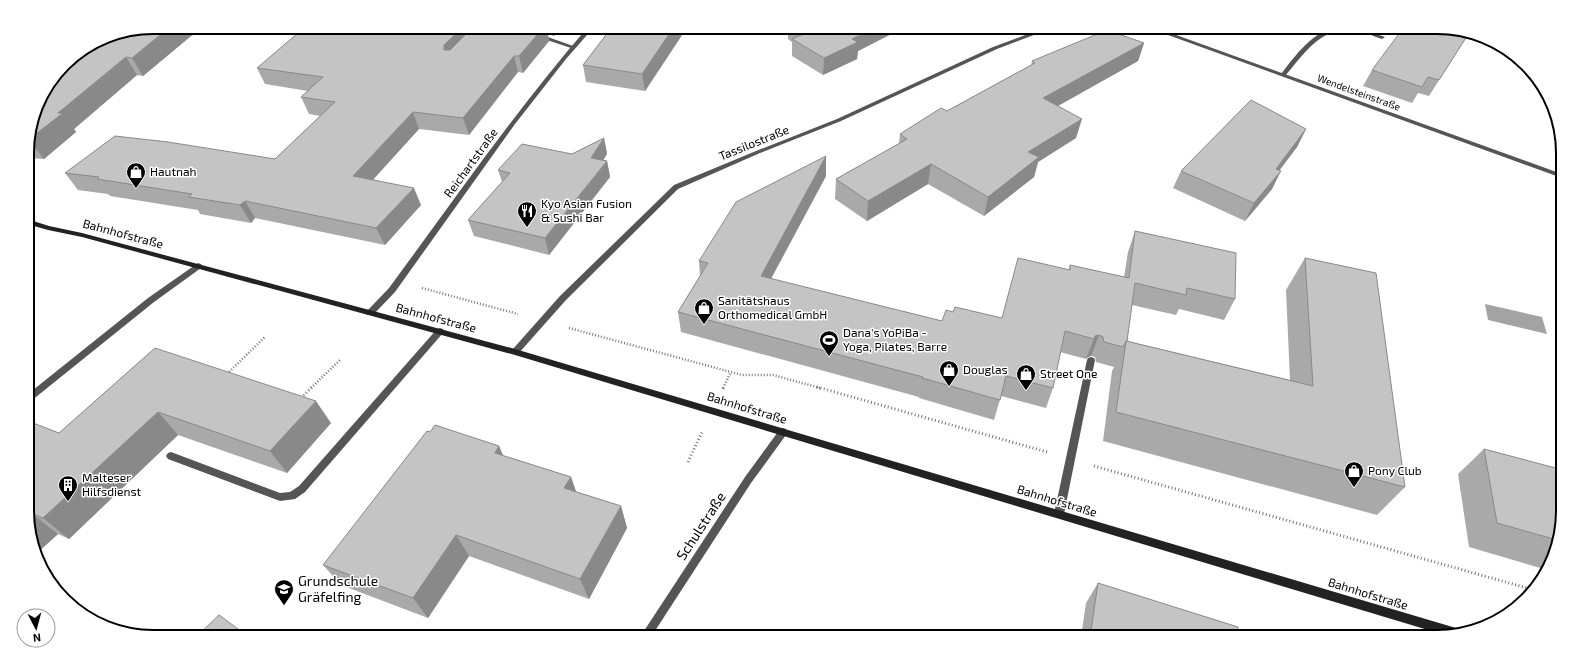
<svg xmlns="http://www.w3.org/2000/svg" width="1590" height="664" viewBox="0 0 1590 664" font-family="'Exo 2',sans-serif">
  <rect width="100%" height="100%" fill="#fff"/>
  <!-- water -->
  <polygon fill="#a3a3a3" points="1485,304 1542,317 1547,334 1488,320"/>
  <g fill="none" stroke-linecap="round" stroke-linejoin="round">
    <!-- path-far1 -->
    <g stroke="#777" stroke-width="2.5" stroke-dasharray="1 2" stroke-linecap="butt">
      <polyline points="422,288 518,314"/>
      <polyline points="569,328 742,375 773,375 820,388"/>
      <polyline points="227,374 265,337"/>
      <polyline points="311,388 341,359"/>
      <polyline points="723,388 731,372"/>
    </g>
    <!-- path -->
    <g stroke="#777" stroke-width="3" stroke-dasharray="1 2.5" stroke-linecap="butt">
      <polyline points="817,387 1047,452"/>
      <polyline points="723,389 724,387"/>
      <polyline points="301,398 312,387"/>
      <polyline points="688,462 702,432"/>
      <polyline points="1094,466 1534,590"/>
    </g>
    <!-- lane -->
    <g fill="#555" fill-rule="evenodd">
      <path d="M1336,27h20l29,10 -3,2c-10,-3 -19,-8 -29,-9 -32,-4 -50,25 -68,46h-4v-2c15,-19 30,-41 55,-47z"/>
      <polygon points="538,35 542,35 576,47 571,48 538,37"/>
      <polygon points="198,263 201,264 202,266 201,268 154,302 31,401 28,402 28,394 148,298"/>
      <polygon points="440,328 443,329 444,331 443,333 305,492 295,499 280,501 168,459 166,456 168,453 171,452 280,493 290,492 299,486 437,329"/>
      <polygon points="1091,357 1094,358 1095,360 1064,514 1062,517 1059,518 1056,517 1054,514 1087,360 1088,358"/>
    </g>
    <!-- street -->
    <g fill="#555" fill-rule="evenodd">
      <path d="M588,27h6l-28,32 -51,65 -120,168 -22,23h-6l-1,-2 1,-2 22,-23c65,-88 127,-178 199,-261z"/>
      <polygon points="1047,27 1055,27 997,49 841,121 760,153 678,189 566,300 518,354 512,354 511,352 512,350 560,296 674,185 756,151 837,119 993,47"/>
      <polygon points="1146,27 1154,27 1562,174 1562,178"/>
      <polygon points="783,428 786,429 787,432 786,435 751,483 651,637 640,637 745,477 780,429"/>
    </g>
    <!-- secondary -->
    <polygon fill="#222" fill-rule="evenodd" points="27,219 49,226 82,233 515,349 1456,628 1460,629 1461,631 1448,636 515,355 82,237 48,230 27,224"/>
  </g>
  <!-- wall -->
  <g fill="#a9a9a9">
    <polygon points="153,27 208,27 191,36 143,76 137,75 74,129 76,132 44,159 27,158 27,145 40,98"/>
    <polygon points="305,27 561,27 554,36 548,34 549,41 523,73 518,72 469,135 419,129 373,179 421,205 385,245 255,218 251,223 200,214 198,210 110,196 108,194 78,190 65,173 275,159 320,116 309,114 301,97 308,91 265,84 257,68"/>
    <polygon points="612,27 691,27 689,29 686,29 645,91 586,82 583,65"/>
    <polygon points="788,27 905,27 858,51 857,59 823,75 792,56 792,42 788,39"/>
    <polygon points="1192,27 1226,27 1205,35"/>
    <polygon points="1469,33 1429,96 1418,93 1412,103 1363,86 1372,70"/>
    <polygon points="1144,43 1138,61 1058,106 1076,138 1038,162 1034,177 984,216 928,184 867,221 835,199 836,179 899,144 900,134 947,111 1031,65 1032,61"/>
    <polygon points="1306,129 1297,147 1279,170 1272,189 1245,221 1173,188 1181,171"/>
    <polygon points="604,138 607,154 603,160 607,161 610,177 549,255 474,236 468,220 502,182 498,170 572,154"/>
    <polygon points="1562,144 1562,165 1557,163"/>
    <polygon points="826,176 771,279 942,321 953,312 1002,318 1069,269 1070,265 1124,277 1128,252 1135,231 1235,299 1224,320 1179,309 1176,315 1132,305 1127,341 1290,380 1286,290 1305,258 1405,487 1377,515 1103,441 1112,371 1114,367 1096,362 1095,357 1091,356 1088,357 1086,359 1060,352 1053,388 1046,408 1001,396 994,420 919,398 919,397 681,332 678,312 700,276 699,261"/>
    <polygon points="1562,288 1562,302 1559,291"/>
    <polygon points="155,348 331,423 287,473 178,435 69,539 58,534 38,552 28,528 28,421 59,433"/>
    <polygon points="430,432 499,446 503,456 571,477 576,492 621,506 627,528 589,599 469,556 428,618 341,585 323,565"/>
    <polygon points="1484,449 1561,470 1563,468 1563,511 1553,559 1547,570 1469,547 1458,474"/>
    <polygon points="1098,583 1237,637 1081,637 1086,603"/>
  </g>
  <!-- shaded-wall -->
  <g fill="#898989">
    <polygon points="170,27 208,27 191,36 143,76 132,58"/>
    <polygon points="463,27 484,27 450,62 444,50 444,45"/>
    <polygon points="544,27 546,27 549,41 523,73 519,56"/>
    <polygon points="552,27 561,27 554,36"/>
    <polygon points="674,27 685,27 686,29 645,91 642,74"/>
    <polygon points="875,27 905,27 858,51 857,59 823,75 824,58 852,39"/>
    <polygon points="1208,27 1226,27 1205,35"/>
    <polygon points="1144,43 1138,61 1038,117 1043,98"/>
    <polygon points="514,56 518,72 469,135 463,118"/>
    <polygon points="126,57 137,75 74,129 76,132 44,159 29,140 58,113"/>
    <polygon points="413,112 419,129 361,193 353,176"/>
    <polygon points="1082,119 1076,138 1038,162 1034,177 984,216 988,197 1028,152"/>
    <polygon points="1306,129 1297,147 1267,187 1276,169"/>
    <polygon points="604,138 607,154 595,174 591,158"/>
    <polygon points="826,156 826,176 761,297 761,276"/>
    <polygon points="607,161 610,177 549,255 545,238"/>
    <polygon points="931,164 928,184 867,221 868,201"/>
    <polygon points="1281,171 1272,189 1245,221 1254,203"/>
    <polygon points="414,188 421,205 385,245 376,228"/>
    <polygon points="245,201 255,218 251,223 240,205"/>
    <polygon points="1099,335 1091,356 1088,357 1086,359 1094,339 1095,336"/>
    <polygon points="316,401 331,423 287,473 270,451"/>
    <polygon points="158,412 178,435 69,539 43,518"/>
    <polygon points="499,446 509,469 495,453"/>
    <polygon points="571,477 579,500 564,488"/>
    <polygon points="621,506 627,528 589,599 580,579"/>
    <polygon points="31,513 58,534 38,552 28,528 28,516"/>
    <polygon points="456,535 469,556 428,618 413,598"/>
  </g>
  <!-- building -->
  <g fill="#c4c4c4" stroke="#898989">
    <polygon points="153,27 170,27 132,58 126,57 58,113 63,113 28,140 40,98 70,58 105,37"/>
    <polygon points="305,27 463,27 444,45 444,50 450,50 473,27 544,27 519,56 514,56 463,118 413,112 353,176 414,188 376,228 245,201 240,205 189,197 192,194 97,179 99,177 65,173 115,136 168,142 275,159 335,102 301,97 323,77 257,68"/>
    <polygon points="612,27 674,27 642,74 583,65"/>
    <polygon points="795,27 875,27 852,39 858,42 824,58 792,39 806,33"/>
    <polygon points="1404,27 1437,27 1469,33 1439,80 1428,77 1422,87 1372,70"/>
    <polygon points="1107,30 1144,43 1043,98 1082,119 1028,152 1039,157 988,197 931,164 868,201 836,179 907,139 900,134 941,108 947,111 1035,63 1032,61"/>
    <polygon points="1251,100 1306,129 1276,169 1281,171 1254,203 1181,171"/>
    <polygon points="604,138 591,158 607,161 545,238 468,220 510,173 498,170 522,144 572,154"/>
    <polygon points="826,156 761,276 942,321 946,310 953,312 955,307 1002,318 1018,258 1070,270 1070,265 1129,278 1135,231 1236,253 1235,299 1187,288 1186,295 1135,283 1127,341 1126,341 1123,347 1104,342 1103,337 1099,335 1095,336 1094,339 1065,331 1053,388 1006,376 1000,400 922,378 923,377 678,312 708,263 699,261 736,202"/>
    <polygon points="1305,258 1376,273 1405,487 1116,412 1126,341 1313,386"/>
    <polygon points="155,348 316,401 270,451 158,412 43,518 31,513 28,516 28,421 59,433"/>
    <polygon points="435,425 499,446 495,453 571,477 564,488 621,506 580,579 456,535 413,598 323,565 427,431 430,432"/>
    <polygon points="1484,449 1563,470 1563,511 1557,540 1497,523"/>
    <polygon points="1098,583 1238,627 1237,637 1090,637"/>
    <polygon points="219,615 249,637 196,637"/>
  </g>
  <!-- icons -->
  <defs>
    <g id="shop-pin" transform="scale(1)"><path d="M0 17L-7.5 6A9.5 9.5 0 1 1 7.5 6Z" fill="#000" stroke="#fff"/><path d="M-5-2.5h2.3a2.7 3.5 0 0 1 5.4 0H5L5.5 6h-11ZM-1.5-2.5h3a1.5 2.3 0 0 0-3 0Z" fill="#fff"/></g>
    <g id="restaurant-pin" transform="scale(1)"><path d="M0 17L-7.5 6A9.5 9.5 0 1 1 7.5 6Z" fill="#000" stroke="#fff"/><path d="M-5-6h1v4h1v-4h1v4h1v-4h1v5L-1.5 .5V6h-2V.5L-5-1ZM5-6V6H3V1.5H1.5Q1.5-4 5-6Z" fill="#fff"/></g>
    <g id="stadium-pin" transform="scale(1)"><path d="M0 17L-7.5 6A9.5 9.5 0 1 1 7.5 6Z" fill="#000" stroke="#fff"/><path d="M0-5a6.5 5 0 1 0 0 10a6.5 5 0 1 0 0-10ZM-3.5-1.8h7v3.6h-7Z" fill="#fff"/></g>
    <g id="building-pin" transform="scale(1)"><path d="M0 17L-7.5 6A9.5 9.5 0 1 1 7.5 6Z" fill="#000" stroke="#fff"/><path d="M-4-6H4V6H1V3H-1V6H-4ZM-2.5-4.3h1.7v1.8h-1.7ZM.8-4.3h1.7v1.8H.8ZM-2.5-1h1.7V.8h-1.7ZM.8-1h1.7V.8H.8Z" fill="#fff"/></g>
    <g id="school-pin" transform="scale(1)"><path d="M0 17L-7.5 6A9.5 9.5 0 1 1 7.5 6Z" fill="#000" stroke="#fff"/><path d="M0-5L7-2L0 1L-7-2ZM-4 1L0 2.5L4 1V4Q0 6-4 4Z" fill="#fff"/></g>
  </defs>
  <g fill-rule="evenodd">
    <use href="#shop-pin" x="136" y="172"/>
    <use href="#restaurant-pin" x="527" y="211"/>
    <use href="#shop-pin" x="704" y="308"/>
    <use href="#stadium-pin" x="829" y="340"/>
    <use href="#shop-pin" x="949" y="370"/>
    <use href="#shop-pin" x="1026" y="374"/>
    <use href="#shop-pin" x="1354" y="471"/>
    <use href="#building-pin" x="68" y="485"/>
    <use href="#school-pin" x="284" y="589"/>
  </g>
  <g text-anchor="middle" stroke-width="3" stroke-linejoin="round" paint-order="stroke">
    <!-- far-street labels -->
    <g font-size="10" fill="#000" stroke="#fff">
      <text transform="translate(1359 92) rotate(20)" y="4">Wendelsteinstraße</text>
    </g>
    <!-- street labels -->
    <g font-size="12" fill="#000" stroke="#fff">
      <text transform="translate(754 143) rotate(-22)" y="4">Tassilostraße</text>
      <text transform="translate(471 163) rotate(-54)" y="4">Reichartstraße</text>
      <text transform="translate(123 234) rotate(15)" y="4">Bahnhofstraße</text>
      <text transform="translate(436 318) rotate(15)" y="4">Bahnhofstraße</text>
      <text transform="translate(747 408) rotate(17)" y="4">Bahnhofstraße</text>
      <text transform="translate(1057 501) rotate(17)" y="4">Bahnhofstraße</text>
      <text transform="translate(1368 594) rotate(17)" y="4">Bahnhofstraße</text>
    </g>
    <!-- poi labels -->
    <g font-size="12" fill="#000" stroke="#fff" text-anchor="start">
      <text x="150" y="176">Hautnah</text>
      <text x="541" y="208">Kyo Asian Fusion<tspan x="541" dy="14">&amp; Sushi Bar</tspan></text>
      <text x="718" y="305">Sanitätshaus<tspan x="718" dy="14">Orthomedical GmbH</tspan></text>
      <text x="843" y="337">Dana's YoPiBa -<tspan x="843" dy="14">Yoga, Pilates, Barre</tspan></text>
      <text x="963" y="374">Douglas</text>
      <text x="1040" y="378">Street One</text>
      <text x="1368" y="475">Pony Club</text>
      <text x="82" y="482">Malteser<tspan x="82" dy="14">Hilfsdienst</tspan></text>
    </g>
    <!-- near-street labels -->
    <g font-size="14" fill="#000" stroke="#fff">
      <text transform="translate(701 526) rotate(-57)" y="5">Schulstraße</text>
    </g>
    <!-- near-poi labels -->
    <g font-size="14" fill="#000" stroke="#fff" text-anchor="start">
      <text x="298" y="586">Grundschule<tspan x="298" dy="16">Gräfelfing</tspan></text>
    </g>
  </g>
  <!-- crop -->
  <path d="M0 0H1590V664H0ZM153 34H1437A119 119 0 0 1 1556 153V511A119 119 0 0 1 1437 630H153A119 119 0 0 1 34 511V153A119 119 0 0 1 153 34Z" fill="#fff" fill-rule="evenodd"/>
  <path fill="none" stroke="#000" stroke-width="2" d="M153 34H1437A119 119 0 0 1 1556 153V511A119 119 0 0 1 1437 630H153A119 119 0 0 1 34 511V153A119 119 0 0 1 153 34Z"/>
  <!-- north arrow -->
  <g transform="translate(36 628) rotate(174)"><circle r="19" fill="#ffffff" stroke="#999999"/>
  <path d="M0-3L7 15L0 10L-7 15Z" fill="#000000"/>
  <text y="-6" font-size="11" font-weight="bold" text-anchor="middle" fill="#000000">N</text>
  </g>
</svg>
